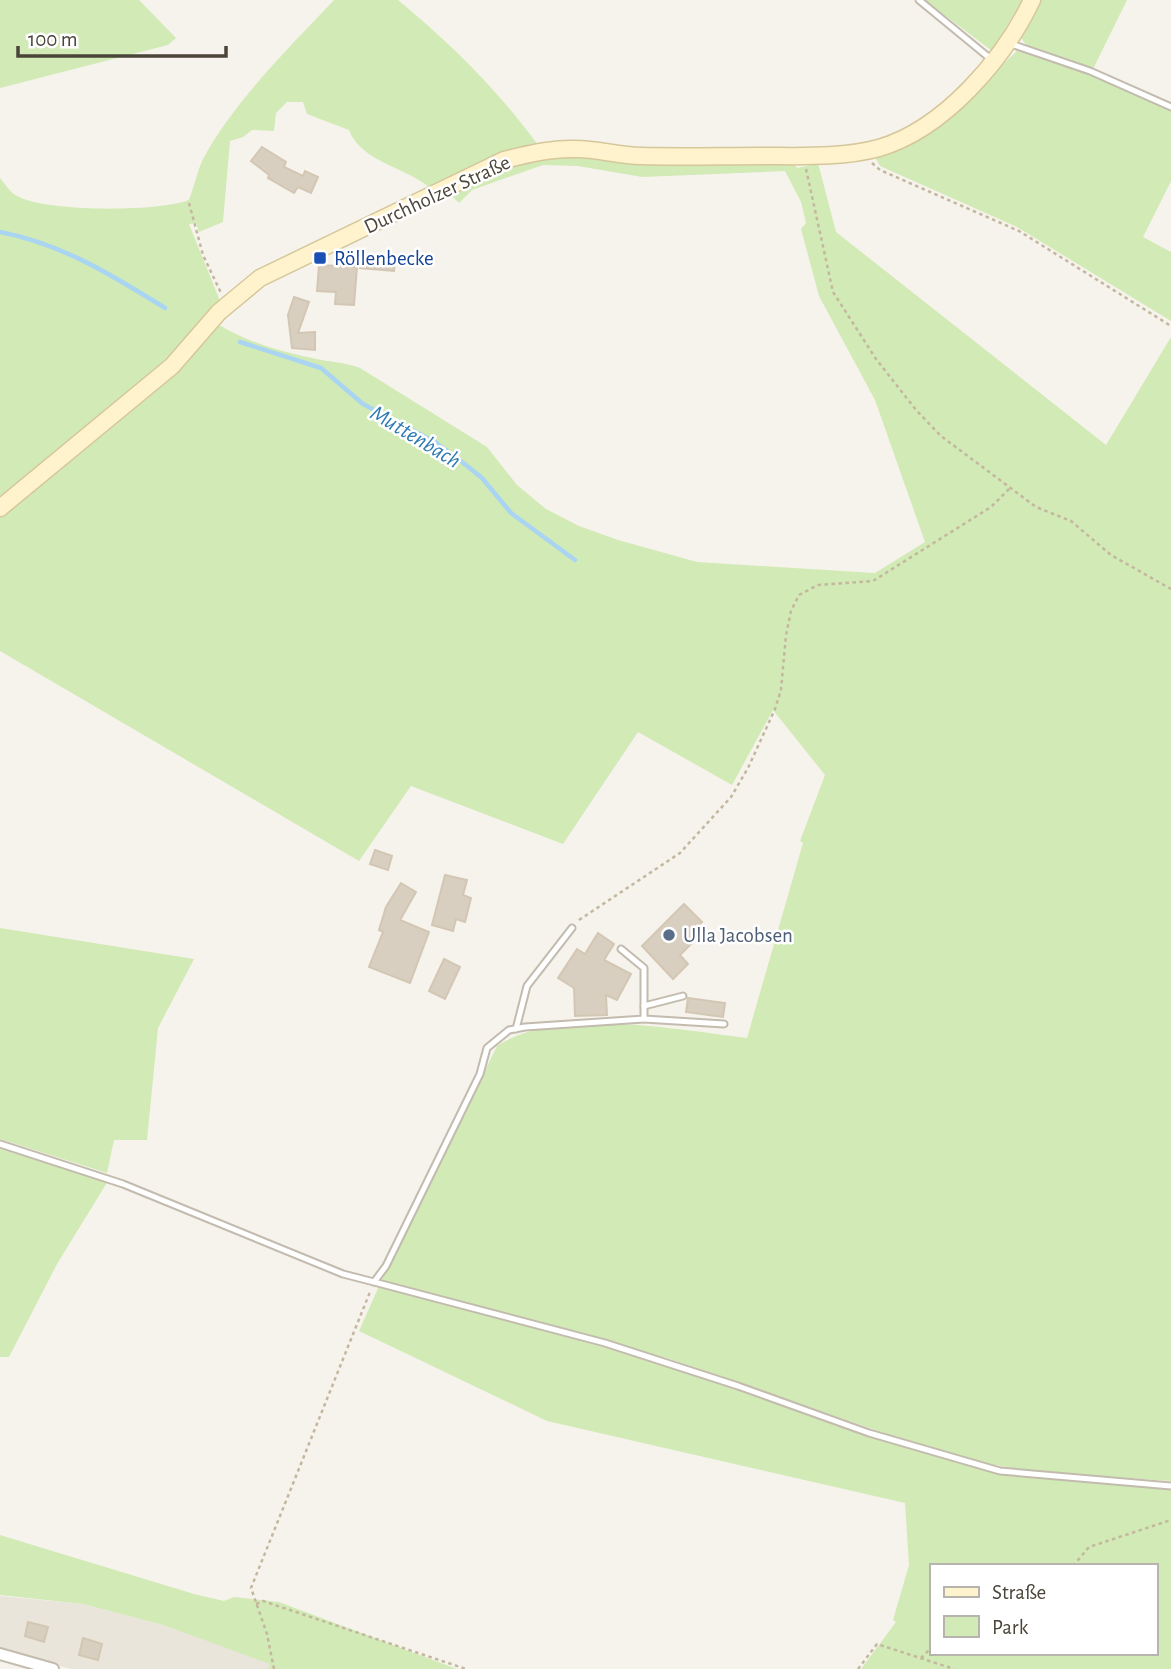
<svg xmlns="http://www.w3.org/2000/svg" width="1171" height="1669" viewBox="0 0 1171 1669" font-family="'Alegreya Sans',sans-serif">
  <rect width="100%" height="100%" fill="#f6f3ec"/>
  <!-- residential -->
  <polygon fill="#eae5da" points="0,1596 83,1604 163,1625 271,1664 268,1669 71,1669 0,1650"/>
  <!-- green -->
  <g fill="#d2eab5" fill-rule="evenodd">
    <polygon points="0,0 139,0 176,38 168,45 0,88"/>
    <path d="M334,0h64c52,43 100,90 140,145l-36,9 -72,34c-24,-21 -69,-26 -81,-58l-42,-16 -4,-12h-16l-11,11 -2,18 -22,-1 -9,7 -13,4 -7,81 -24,10 -3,-9 -7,1 31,77 -63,67 -157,128v-318c6,7 11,16 19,19 31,15 138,15 170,3 5,-13 8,-28 14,-41 32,-59 85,-110 131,-159z"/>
    <polygon points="925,0 1022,0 992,51"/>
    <polygon points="1039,0 1127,0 1093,69 1028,48 1020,36"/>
    <polygon points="1017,51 1091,74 1171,109 1171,181 1143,237 1171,252 1171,321 1017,227 880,166 874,155 969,96"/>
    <path d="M580,156l84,9 128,-1 6,4 20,-5 18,69 270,213 65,-108v1144l-132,-9 -50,-8 -56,-14 -263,-91 -289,-77 116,-236c59,-40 182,-16 250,-8l56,-195 -3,-2 25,-66 -52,-65 -41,75 -94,-53 -75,112 -152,-58 -52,75 -359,-210v-134l179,-147 40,-45c28,17 61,26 93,33 16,4 32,4 48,10l127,79 30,38 29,24 33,17 39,14 79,22 178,11 50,-31 -50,-142 -56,-104 -18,-67 5,-6 -5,-21 -16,-31 -143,6 -64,-11 -35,-1 -71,25 -13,13 -8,-8 -10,1c49,-22 85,-39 139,-40z"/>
    <polygon points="0,928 194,959 158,1028 147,1140 114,1140 107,1173 0,1139"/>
    <polygon points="0,1149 108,1181 57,1264 9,1357 0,1357"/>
    <path d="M379,1286l290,79 200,72 132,37 170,12v183h-310l35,-47 -3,-2 16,-55 -4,-62 -358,-82 -188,-90zM931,1566h224v87h-224z"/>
    <polygon points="0,1535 194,1594 224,1601 234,1597 279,1602 457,1669 268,1669 270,1664 163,1625 83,1604 0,1595"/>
  </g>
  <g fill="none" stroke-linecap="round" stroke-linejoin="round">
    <!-- stream -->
    <g stroke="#a9d4f2" stroke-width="4.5">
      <path d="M0,232c62,12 112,43 165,76"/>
      <polyline points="240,342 321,368 363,404 435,442 466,465 482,478 511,513 575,560"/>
    </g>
  </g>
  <!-- building -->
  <g fill="#d8cfc1" stroke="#d3c7b4" stroke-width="2">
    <polygon points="262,147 286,162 284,167 303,176 305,171 318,177 311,193 298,187 294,193 268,178 269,175 251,161"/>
    <polygon points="361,256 395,259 394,271 360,268"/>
    <polygon points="319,265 357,267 354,305 335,304 336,292 317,291"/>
    <polygon points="294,297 309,302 298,333 315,332 315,350 292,348 288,315"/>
    <polygon points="375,850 392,856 388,870 370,864"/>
    <polygon points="445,875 467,880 463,895 471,898 465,922 456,919 453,931 432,925"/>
    <polygon points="401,883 416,892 400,920 429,932 410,983 369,967 383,932 379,930 386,907"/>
    <polygon points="684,904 702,922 693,931 699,936 680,955 688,964 673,979 642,946"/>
    <polygon points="598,933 614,944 604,960 631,974 617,1000 606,995 607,1015 575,1016 574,988 558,978 577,949 585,954"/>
    <polygon points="444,959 460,967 445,999 429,991"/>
    <polygon points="688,998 725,1003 723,1017 686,1012"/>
    <polygon points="28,1622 48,1627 44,1642 25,1636"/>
    <polygon points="83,1638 102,1644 98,1660 79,1655"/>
  </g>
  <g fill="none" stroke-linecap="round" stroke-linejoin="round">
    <!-- lane casing -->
    <g stroke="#c2bbae" stroke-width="9">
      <g id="lane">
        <polyline points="919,0 992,60"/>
        <polyline points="1011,44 1090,71 1171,107"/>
        <polyline points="644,1006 683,996"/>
        <polyline points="644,1019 724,1024"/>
        <polyline points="516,1029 527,986 572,928"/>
        <polyline points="0,1144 123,1184 343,1274 374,1282 386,1266 480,1074 487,1048 509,1030 525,1027 644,1019 644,968 621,949"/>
        <polyline points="374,1282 605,1343 738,1386 869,1433 1000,1471 1171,1486"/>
      </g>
    </g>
    <!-- street casing -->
    <g stroke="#c2bbae" stroke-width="14">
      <polyline id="street" points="0,1654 53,1669"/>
    </g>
    <!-- secondary casing -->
    <g stroke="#d6c79b" stroke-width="19">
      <path id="secondary" d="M0,508l172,-142 47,-54 41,-34 244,-118c24,-6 48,-12 73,-11 21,0 42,7 64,7 40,1 81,0 122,0 38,0 79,2 116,-8 65,-19 125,-89 153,-148"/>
    </g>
    <!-- path -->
    <g stroke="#c4b79f" stroke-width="2.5" stroke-dasharray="3.5 3.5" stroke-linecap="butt">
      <polyline points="872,163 880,170 1019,231 1171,326"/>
      <polyline points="806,169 833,292 876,359 916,410 941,436 1036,507 1071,521 1111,555 1171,589"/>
      <polyline points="189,203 203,255 221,293"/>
      <polyline points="579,920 680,853 731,797 748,768 775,709 781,690 786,635 791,611 799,595 818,585 873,581 991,507 1011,487"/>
      <polyline points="1073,1566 1089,1547 1171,1520"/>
      <polyline points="256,1604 263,1601 466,1669"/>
      <polyline points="921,1658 931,1648"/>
      <polyline points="274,1669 267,1634 251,1588 370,1292"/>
      <polyline points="858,1669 877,1644 954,1669"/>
    </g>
    <!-- lane -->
    <use href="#lane" stroke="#fff" stroke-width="5"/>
    <!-- street -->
    <use href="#street" stroke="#fff" stroke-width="10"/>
    <!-- secondary -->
    <use href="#secondary" stroke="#fff3cd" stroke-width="16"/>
  </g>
  <!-- markers -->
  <rect fill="#1a4fb4" stroke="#fff" stroke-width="2.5" x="313" y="251" width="14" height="14" rx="3.5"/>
  <circle fill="#5c6f8a" stroke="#fff" stroke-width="2.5" cx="669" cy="935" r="7"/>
  <g text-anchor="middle" stroke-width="5" stroke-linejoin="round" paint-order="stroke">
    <!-- street labels -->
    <g font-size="21" fill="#4b4439" stroke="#fff">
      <text transform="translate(437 194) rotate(-25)" y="7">Durchholzer Straße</text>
    </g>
    <!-- transit labels -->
    <g font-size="21" fill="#164399" stroke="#fff" text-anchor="start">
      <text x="334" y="265">Röllenbecke</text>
    </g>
    <!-- service labels -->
    <g font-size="21" fill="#4e5e75" stroke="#fff" text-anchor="start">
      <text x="683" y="942">Ulla Jacobsen</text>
    </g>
    <!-- water labels -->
    <g font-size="23" font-style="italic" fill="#2e7ab2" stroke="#fff">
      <text transform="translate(416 436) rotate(31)" y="8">Muttenbach</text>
    </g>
  </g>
  <!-- legend -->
  <rect x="930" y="1564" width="228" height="91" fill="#ffffff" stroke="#b7b4b0" stroke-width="2"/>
  <rect x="944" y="1587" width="35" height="10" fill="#fff3cd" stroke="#b7b4b0" stroke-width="2"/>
  <text x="992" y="1599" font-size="21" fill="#4b4439">Straße</text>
  <rect x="944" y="1616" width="35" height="21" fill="#d2eab5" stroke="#b7b4b0" stroke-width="2"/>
  <text x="992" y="1634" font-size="21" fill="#4b4439">Park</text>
  <!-- scale -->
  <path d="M18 46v10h208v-10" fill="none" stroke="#4b4439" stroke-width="3.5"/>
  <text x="28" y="46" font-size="21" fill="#4b4439" stroke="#ffffff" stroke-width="5" paint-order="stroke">100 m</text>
</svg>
